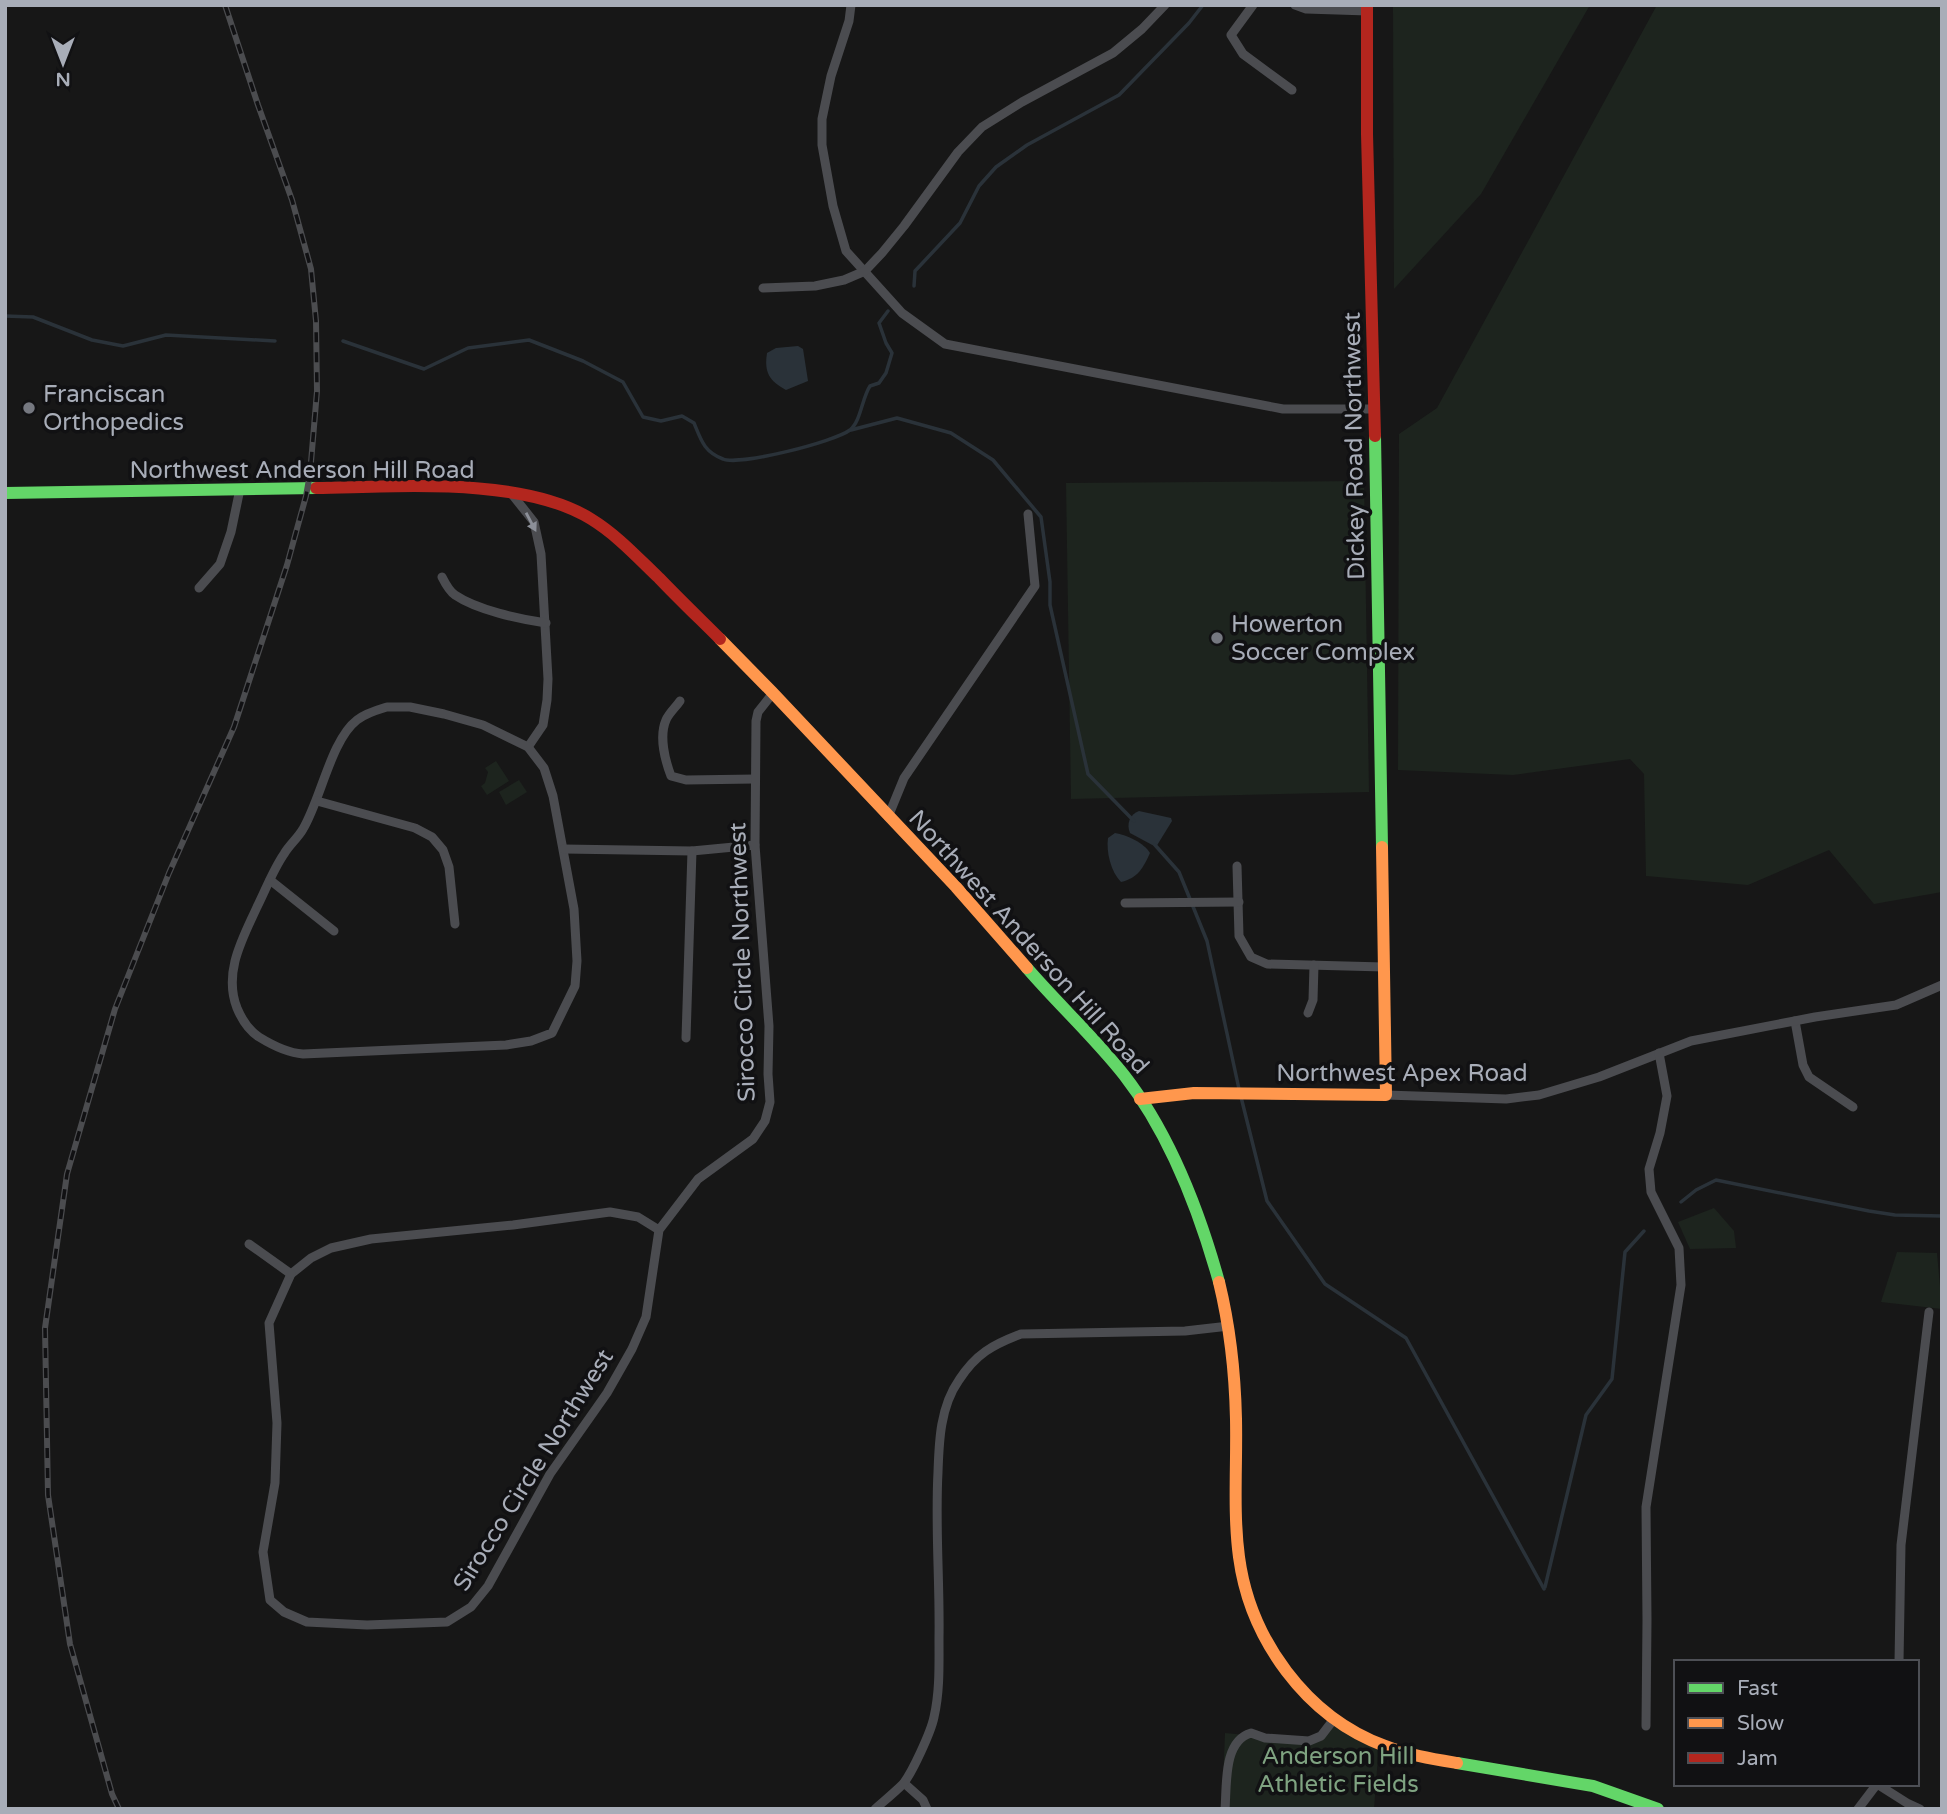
<svg xmlns="http://www.w3.org/2000/svg" width="1947" height="1814" viewBox="0 0 1947 1814" font-family="'Varela Round',sans-serif">
  <rect width="100%" height="100%" fill="#171717"/>
  <!-- green -->
  <g fill="#1d241e">
    <polygon points="1393,5 1590,5 1481,194 1394,289"/>
    <polygon points="1657,5 1942,5 1942,892 1874,904 1829,850 1748,885 1646,876 1644,774 1630,759 1513,775 1398,770 1399,434 1437,408"/>
    <polygon points="1364,481 1369,792 1071,799 1066,483"/>
    <polygon points="496,761 509,781 487,795 481,786 485,783 488,772 485,768"/>
    <polygon points="519,780 527,792 506,805 499,792"/>
    <polygon points="1714,1208 1734,1231 1736,1248 1690,1249 1678,1222"/>
    <polygon points="1897,1252 1937,1253 1942,1309 1881,1302"/>
    <polygon points="1334,1719 1379,1744 1374,1809 1222,1809 1225,1733 1309,1741"/>
  </g>
  <!-- water -->
  <g fill="#2a3239">
    <path d="M798,346l5,3 5,32 -22,9c-17,-9 -22,-18 -19,-37l9,-5z"/>
    <path d="M1139,811l32,7 1,3 -16,26 -26,-14c-4,-9 0,-19 9,-22z"/>
    <path d="M1115,833c12,2 29,10 35,20 -7,15 -12,25 -29,29 -10,-10 -15,-30 -13,-44z"/>
  </g>
  <g fill="none" stroke-linecap="round" stroke-linejoin="round">
    <!-- stream -->
    <g stroke="#2a3239" stroke-width="3.5">
      <polyline points="914,286 915,271 960,223 979,186 996,167 1027,145 1119,95 1189,23 1203,5"/>
      <polyline points="5,316 33,317 92,340 123,346 166,335 275,341"/>
      <path d="M343,341l81,28 44,-21 61,-8 54,21 40,21 20,35 18,4 21,-5 12,7c7,17 10,29 29,36 16,7 111,-17 127,-29 11,-9 12,-32 20,-44l9,-3 7,-10 6,-20 -6,-10 -7,-20 9,-12"/>
      <polyline points="851,430 897,418 951,433 993,460 1041,517 1050,582 1050,605 1088,774 1134,821"/>
      <polyline points="1155,845 1179,872 1207,941 1239,1089"/>
      <polyline points="1241,1097 1267,1201 1325,1284 1406,1338 1544,1589"/>
      <polyline points="1681,1202 1696,1190 1716,1180 1869,1211 1895,1215 1942,1216"/>
      <polyline points="1545,1587 1586,1415 1612,1379 1625,1252 1644,1231"/>
    </g>
    <!-- street -->
    <g stroke="#4b4c50" stroke-width="9">
      <polyline points="851,5 849,21 831,76 822,119 822,145 833,206 846,251 902,313 945,344 1283,409 1375,409"/>
      <polyline points="1253,5 1231,35 1243,54 1292,90"/>
      <polyline points="1295,5 1306,9 1368,11"/>
      <polyline points="763,288 815,286 844,280 865,271 882,253 904,226 958,152 982,127 1022,102 1113,53 1142,29 1165,5"/>
      <polyline points="511,493 534,522 541,554 548,679 547,700 543,725 528,747"/>
      <path d="M442,577c3,6 7,14 13,18 22,15 64,24 91,28"/>
      <polyline points="199,588 220,564 231,532 240,489"/>
      <path d="M680,701c-4,6 -11,12 -14,19 -7,16 -1,40 5,56l15,4 69,-1"/>
      <path d="M387,707h23l34,7 39,11 45,22 16,21 9,28 21,113 3,52 -2,25 -23,47 -21,8 -25,4 -203,9c-16,-1 -31,-9 -44,-17 -11,-7 -17,-17 -22,-29 -14,-36 6,-70 20,-101 9,-18 16,-37 27,-53 5,-9 14,-16 19,-25 18,-30 28,-89 54,-109 9,-7 20,-10 30,-13z"/>
      <polyline points="317,801 415,828 432,837 443,850 449,867 455,924"/>
      <polyline points="888,817 904,778 1035,586 1028,514"/>
      <polyline points="564,849 692,851 755,845"/>
      <polyline points="1237,866 1239,936 1251,957 1267,964 1384,967"/>
      <polyline points="270,880 334,931"/>
      <polyline points="1125,903 1239,902"/>
      <polyline points="1308,1013 1313,1000 1314,965"/>
      <polyline points="1795,1021 1803,1065 1809,1077 1853,1107"/>
      <polyline points="686,1038 692,851"/>
      <polyline points="1386,1095 1506,1099 1539,1095 1599,1077 1691,1041 1815,1017 1896,1005 1942,985"/>
      <polyline points="659,1230 638,1217 610,1212 513,1225 371,1239 331,1248 311,1258 291,1274 269,1323 277,1423 275,1483 263,1552 270,1600 284,1612 307,1622 367,1625 447,1622 471,1607 488,1586 550,1474 607,1393 632,1349 646,1317 659,1230 698,1179 753,1139 765,1121 770,1102 768,1074 769,1026 755,845 756,721 758,712 773,693"/>
      <polyline points="249,1244 291,1274"/>
      <polyline points="1899,1662 1901,1545 1929,1312"/>
      <polyline points="1646,1726 1647,1620 1646,1507 1681,1285 1679,1248 1651,1192 1649,1169 1660,1133 1667,1096 1659,1053"/>
      <polyline points="904,1783 923,1800 927,1809"/>
      <polyline points="1877,1784 1907,1803 1920,1809"/>
      <path d="M875,1809c9,-8 19,-16 28,-25 9,-11 28,-52 31,-67 6,-26 5,-53 5,-79 1,-55 -4,-111 -1,-166 1,-30 2,-65 21,-92 17,-26 33,-35 62,-46l164,-3 44,-5"/>
      <path d="M1225,1809c2,-24 -2,-68 26,-76l14,5 44,3 12,-5 13,-17"/>
      <polyline points="1858,1809 1877,1784"/>
    </g>
    <!-- fast -->
    <g stroke="#63d668" stroke-width="12">
      <polyline points="1375,436 1382,847"/>
      <polyline points="5,493 316,488"/>
      <path d="M1027,968c31,36 67,69 97,107 46,59 75,135 95,207"/>
      <polyline points="1457,1763 1593,1786 1658,1809"/>
    </g>
    <!-- slow -->
    <g stroke="#ff974d" stroke-width="12">
      <polyline points="720,639 772,692 956,887 1027,968"/>
      <polyline points="1140,1099 1194,1093 1386,1095 1382,847"/>
      <path d="M1219,1282c11,45 16,91 17,137 1,46 -3,93 3,138 11,82 67,160 146,189 23,9 48,13 72,17"/>
    </g>
    <!-- jam -->
    <g stroke="#b3261e" stroke-width="12">
      <polyline points="1367,5 1367,134 1375,436"/>
      <path d="M316,488c80,-1 206,-12 275,31 26,16 46,38 68,59 20,21 41,41 61,61"/>
    </g>
    <!-- rail casing -->
    <g stroke="#4b4c4f" stroke-width="6">
      <polyline id="rail" points="119,1809 112,1794 70,1644 48,1495 45,1328 67,1174 115,1009 169,873 234,727 287,565 306,496 310,474 317,391 316,321 311,269 292,200 258,105 225,5"/>
    </g>
    <!-- rail -->
    <use href="#rail" stroke="#111113" stroke-width="3.5" stroke-dasharray="10" stroke-linecap="butt"/>
  </g>
  <!-- one-way arrows -->
  <defs><path id="oneway-solid" d="M-6-.8H1V-3.2L6.5 0L1 3.2V.8H-6Z" transform="scale(1.75)"/></defs>
  <use fill="#8c9099" href="#oneway-solid" transform="translate(531 522) rotate(62)"/>
  <!-- markers -->
  <g fill="#757880" stroke="#111113" stroke-width="2.5">
    <circle cx="29" cy="408" r="7"/>
    <circle cx="1217" cy="638" r="7"/>
  </g>
  <g text-anchor="middle" stroke-width="7" stroke-linejoin="round" paint-order="stroke">
    <!-- poi labels -->
    <g font-size="24" fill="#a8adb8" stroke="#111113" text-anchor="start">
      <text x="43" y="402">Franciscan<tspan x="43" dy="28">Orthopedics</tspan></text>
      <text x="1231" y="632">Howerton<tspan x="1231" dy="28">Soccer Complex</tspan></text>
    </g>
    <!-- street labels -->
    <g font-size="24" fill="#a8adb8" stroke="#111113">
      <text transform="translate(1354 446) rotate(-91)" y="8">Dickey Road Northwest</text>
      <text x="302" y="478">Northwest Anderson Hill Road</text>
      <text transform="translate(1029 942) rotate(48)" y="8">Northwest Anderson Hill Road</text>
      <text transform="translate(742 962) rotate(-92)" y="8">Sirocco Circle Northwest</text>
      <text x="1402" y="1081">Northwest Apex Road</text>
      <text transform="translate(533 1470) rotate(-58)" y="8">Sirocco Circle Northwest</text>
    </g>
    <!-- park labels -->
    <g font-size="24" fill="#7fa381" stroke="#111113">
      <text x="1338" y="1764">Anderson Hill<tspan x="1338" dy="28">Athletic Fields</tspan></text>
    </g>
  </g>
  <!-- border -->
  <rect width="1947" height="1814" fill="none" stroke="#a8adb8" stroke-width="14"/>
  <!-- legend -->
  <rect x="1674" y="1660" width="245" height="126" fill="#111113" stroke="#4d4f55" stroke-width="2"/>
  <rect x="1688" y="1683" width="35" height="10" fill="#63d668" stroke="#4d4f55" stroke-width="2"/>
  <text x="1737" y="1695" font-size="21" fill="#a8adb8">Fast</text>
  <rect x="1688" y="1718" width="35" height="10" fill="#ff974d" stroke="#4d4f55" stroke-width="2"/>
  <text x="1737" y="1730" font-size="21" fill="#a8adb8">Slow</text>
  <rect x="1688" y="1753" width="35" height="10" fill="#b3261e" stroke="#4d4f55" stroke-width="2"/>
  <text x="1737" y="1765" font-size="21" fill="#a8adb8">Jam</text>
  <!-- north arrow -->
  <g transform="translate(63 63) rotate(180)" stroke="#111113" stroke-width="5" paint-order="stroke">
  <path d="M0-5L12 26L0 18L-12 26Z" fill="#a8adb8"/>
  <text y="-10" font-size="19" font-weight="bold" text-anchor="middle" fill="#a8adb8">N</text>
  </g>
</svg>
